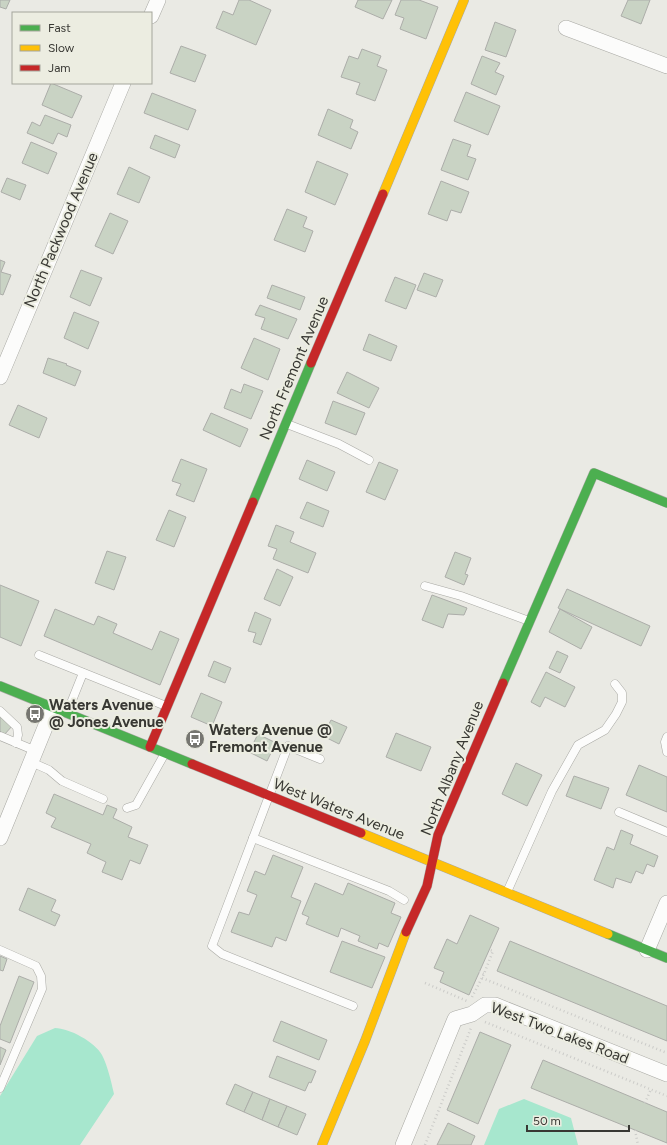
<svg xmlns="http://www.w3.org/2000/svg" width="667" height="1145" viewBox="0 0 667 1145" font-family="Figtree,sans-serif">
  <rect width="100%" height="100%" fill="#eaeae4"/>
  <!-- water -->
  <g fill="#a7e7ce">
    <path d="M55,1028c14,0 40,14 47,27 6,12 9,26 12,39l-34,51h-80v-49l37,-60z"/>
    <polygon points="524,1099 571,1118 578,1145 484,1145 499,1109"/>
  </g>
  <!-- building -->
  <g fill="#c9d3c4" stroke="#acada9">
    <polygon points="0,0 10,0 6,9 0,7"/>
    <polygon points="239,0 249,0 271,10 256,45 216,28 223,11 233,15"/>
    <polygon points="358,0 392,0 383,19 355,7"/>
    <polygon points="401,0 419,0 438,7 426,39 400,29 404,18 395,15"/>
    <polygon points="628,0 650,0 641,24 621,16"/>
    <polygon points="495,22 516,30 506,57 485,50"/>
    <polygon points="181,46 206,55 195,82 170,73"/>
    <polygon points="362,49 381,56 377,66 387,70 375,101 356,94 360,83 341,77 349,56 358,59"/>
    <polygon points="482,56 500,63 495,72 504,76 496,95 471,84"/>
    <polygon points="51,83 82,96 72,118 42,105"/>
    <polygon points="466,92 500,106 488,135 454,121"/>
    <polygon points="152,93 196,110 188,130 144,113"/>
    <polygon points="328,109 353,120 350,128 358,132 351,149 318,135"/>
    <polygon points="45,115 71,125 67,137 58,133 53,144 27,133 32,122 40,126"/>
    <polygon points="155,135 180,145 175,158 150,148"/>
    <polygon points="453,139 471,145 467,156 476,159 468,180 441,170"/>
    <polygon points="31,142 57,153 48,174 22,163"/>
    <polygon points="317,161 348,174 335,205 305,192"/>
    <polygon points="129,167 150,177 139,203 117,194"/>
    <polygon points="7,178 26,185 20,200 1,192"/>
    <polygon points="441,181 469,192 461,213 451,210 447,221 428,214"/>
    <polygon points="287,209 307,217 303,227 313,231 305,252 274,240"/>
    <polygon points="110,213 128,221 113,254 95,246"/>
    <polygon points="0,260 5,262 1,272 11,275 3,295 0,294"/>
    <polygon points="81,270 102,278 90,306 70,297"/>
    <polygon points="424,273 443,280 436,297 417,290"/>
    <polygon points="395,277 416,285 406,309 385,301"/>
    <polygon points="272,285 305,297 300,310 267,298"/>
    <polygon points="260,305 297,319 288,339 261,329 265,318 255,315"/>
    <polygon points="74,312 99,322 88,349 64,338"/>
    <polygon points="369,334 397,346 391,361 363,350"/>
    <polygon points="254,338 280,349 268,380 241,368"/>
    <polygon points="48,358 67,364 66,365 81,371 75,386 43,373"/>
    <polygon points="347,372 379,388 369,408 337,393"/>
    <polygon points="244,384 263,391 251,419 224,408 231,389 241,393"/>
    <polygon points="333,401 365,413 356,435 325,423"/>
    <polygon points="18,405 47,418 39,438 9,425"/>
    <polygon points="211,413 248,429 240,447 203,430"/>
    <polygon points="181,459 207,469 194,502 176,495 181,484 172,481"/>
    <polygon points="307,460 335,472 327,491 299,479"/>
    <polygon points="379,462 398,470 385,500 366,492"/>
    <polygon points="307,502 329,511 323,527 300,518"/>
    <polygon points="169,510 186,517 174,547 156,540"/>
    <polygon points="276,525 294,532 290,542 316,553 308,573 273,559 277,549 268,546"/>
    <polygon points="107,551 126,557 114,590 95,583"/>
    <polygon points="455,552 471,558 465,574 468,575 464,585 445,577"/>
    <polygon points="277,569 293,577 280,606 264,599"/>
    <polygon points="0,585 39,601 21,646 0,637"/>
    <polygon points="567,589 650,626 641,646 558,608"/>
    <polygon points="432,595 467,608 464,615 448,614 443,628 422,620"/>
    <polygon points="55,609 94,625 98,616 117,624 113,633 152,650 160,631 179,639 160,685 44,636"/>
    <polygon points="560,609 592,627 581,649 549,632"/>
    <polygon points="255,612 271,619 261,645 253,642 256,633 248,631"/>
    <polygon points="557,651 568,656 560,673 549,668"/>
    <polygon points="214,661 231,668 225,683 208,676"/>
    <polygon points="546,672 575,687 565,707 545,697 540,707 531,702"/>
    <polygon points="201,693 222,702 212,726 191,717"/>
    <polygon points="0,714 13,725 4,735 0,731"/>
    <polygon points="331,720 347,727 339,744 323,736"/>
    <polygon points="396,733 431,747 421,771 386,757"/>
    <polygon points="258,734 276,743 267,761 249,752"/>
    <polygon points="516,763 542,775 527,806 502,794"/>
    <polygon points="639,765 667,777 667,812 626,795"/>
    <polygon points="574,776 609,788 601,809 566,796"/>
    <polygon points="54,794 103,815 107,805 117,809 113,818 132,827 128,837 148,845 140,864 130,860 122,880 102,872 106,862 87,853 91,844 51,827 56,818 46,813"/>
    <polygon points="621,830 633,835 630,844 658,856 654,867 647,864 643,874 636,871 631,883 616,878 613,888 594,880 607,847 614,850"/>
    <polygon points="273,855 303,867 291,897 301,901 286,941 276,937 272,947 231,932 239,912 249,915 257,895 247,891 255,871 265,875"/>
    <polygon points="315,883 343,895 348,883 395,903 391,913 401,917 388,947 379,943 377,949 358,941 360,936 341,928 338,937 306,924 309,917 302,914"/>
    <polygon points="28,888 56,900 51,911 60,915 55,926 19,910"/>
    <polygon points="470,915 499,928 469,995 440,982 444,972 434,968 447,939 457,944"/>
    <polygon points="342,941 385,957 372,988 330,972"/>
    <polygon points="510,941 667,1006 667,1041 497,971"/>
    <polygon points="0,956 7,959 3,971 0,970"/>
    <polygon points="19,976 34,982 10,1043 0,1039 0,1026"/>
    <polygon points="281,1021 327,1040 319,1060 273,1041"/>
    <polygon points="480,1032 511,1045 478,1124 447,1110"/>
    <polygon points="0,1047 6,1050 0,1065"/>
    <polygon points="277,1056 316,1071 311,1083 309,1082 305,1091 269,1077"/>
    <polygon points="543,1060 667,1112 667,1143 531,1088"/>
    <polygon points="235,1084 253,1092 244,1112 226,1104"/>
    <polygon points="253,1092 270,1099 262,1120 244,1112"/>
    <polygon points="270,1099 287,1106 278,1127 262,1120"/>
    <polygon points="287,1106 306,1114 297,1135 278,1127"/>
    <polygon points="448,1123 475,1136 471,1145 437,1145"/>
  </g>
  <g fill="none" stroke-linecap="round" stroke-linejoin="round">
    <!-- lane casing -->
    <g stroke="#a9a9a4" stroke-width="9">
      <g id="lane">
        <polyline points="287,424 339,444 369,460"/>
        <polyline points="425,586 461,596 529,621"/>
        <polyline points="39,655 166,706"/>
        <polyline points="0,711 17,727 18,735 16,743"/>
        <polyline points="67,713 83,673"/>
        <polyline points="0,736 36,751"/>
        <polyline points="667,737 665,742 667,752"/>
        <polyline points="320,759 288,746 212,946 222,954 353,1006"/>
        <polyline points="31,762 49,770 62,781 103,799"/>
        <polyline points="127,808 136,805 164,755"/>
        <polyline points="619,812 667,832"/>
        <polyline points="253,838 389,891 404,900"/>
        <polyline points="507,892 552,791 578,745 605,730 616,714 622,702 622,693 615,684"/>
        <polyline points="0,950 36,966 41,976 42,989 0,1088"/>
      </g>
    </g>
    <!-- street casing -->
    <g stroke="#a9a9a4" stroke-width="16">
      <g id="street">
        <polyline points="151,16 158,0"/>
        <polyline points="566,28 667,66"/>
        <polyline points="0,377 123,83"/>
        <polyline points="0,838 53,708"/>
        <polyline points="647,950 667,903"/>
        <polyline points="403,1145 455,1019 472,1014 485,1005 495,1005 667,1074"/>
      </g>
    </g>
    <!-- fast casing -->
    <g stroke="#a9a9a4" stroke-width="10">
      <g id="fast">
        <polyline points="253,502 311,363"/>
        <polyline points="503,683 594,473 667,503"/>
        <polyline points="0,686 192,764"/>
        <polyline points="608,934 667,958"/>
      </g>
    </g>
    <!-- slow casing -->
    <g stroke="#a9a9a4" stroke-width="10">
      <g id="slow">
        <polyline points="383,194 464,0"/>
        <polyline points="361,833 608,934"/>
        <polyline points="322,1145 365,1041 406,932"/>
      </g>
    </g>
    <!-- jam casing -->
    <g stroke="#a9a9a4" stroke-width="10">
      <g id="jam">
        <polyline points="311,363 383,194"/>
        <polyline points="150,747 253,502"/>
        <polyline points="192,764 361,833"/>
        <polyline points="406,932 427,886 438,835 503,683"/>
      </g>
    </g>
    <!-- path -->
    <g stroke="#cbcbc8" stroke-width="2.5" stroke-dasharray="1 3" stroke-linecap="butt">
      <polyline points="479,972 484,974"/>
      <polyline points="482,978 667,1053"/>
      <polyline points="425,983 467,1001"/>
      <polyline points="472,997 484,974 493,951 490,950"/>
      <polyline points="485,1022 667,1096"/>
      <polyline points="645,1103 651,1089"/>
      <polyline points="635,1130 638,1145"/>
      <polyline points="425,1145 471,1028"/>
    </g>
    <!-- lane -->
    <use href="#lane" stroke="#fcfcfb" stroke-width="8"/>
    <!-- street -->
    <use href="#street" stroke="#fcfcfb" stroke-width="15"/>
    <!-- fast -->
    <use href="#fast" stroke="#4caf50" stroke-width="9"/>
    <!-- slow -->
    <use href="#slow" stroke="#ffc107" stroke-width="9"/>
    <!-- jam -->
    <use href="#jam" stroke="#c62828" stroke-width="9"/>
  </g>
  <!-- icons -->
  <defs>
    <g id="bus-disc" transform="scale(1)"><circle r="9.5" fill="#767671" stroke="#ecede1"/><path d="M-5-6H5V4H4V6H2V4H-2V6H-4V4H-5ZM-3.5-4V0h7V-4ZM-3.5 1.2v1.5H-2V1.2ZM2 1.2v1.5H3.5V1.2Z" fill="#fff"/></g>
  </defs>
  <g fill-rule="evenodd">
    <use href="#bus-disc" x="35" y="714"/>
    <use href="#bus-disc" x="195" y="739"/>
  </g>
  <g text-anchor="middle" stroke-width="4" stroke-linejoin="round" paint-order="stroke">
    <!-- street labels -->
    <g font-size="15" fill="#383833" stroke="#ecede1">
      <text transform="translate(61 230) rotate(-67)" y="5">North Packwood Avenue</text>
      <text transform="translate(294 368) rotate(-67)" y="5">North Fremont Avenue</text>
      <text transform="translate(452 768) rotate(-68)" y="5">North Albany Avenue</text>
      <text transform="translate(339 809) rotate(22)" y="5">West Waters Avenue</text>
      <text transform="translate(560 1033) rotate(21)" y="5">West Two Lakes Road</text>
    </g>
    <!-- poi labels -->
    <g font-size="15" font-weight="bold" fill="#383833" stroke="#ecede1" text-anchor="start">
      <text x="49" y="710">Waters Avenue<tspan x="49" dy="17">@ Jones Avenue</tspan></text>
      <text x="209" y="735">Waters Avenue @<tspan x="209" dy="17">Fremont Avenue</tspan></text>
    </g>
  </g>
  <!-- legend -->
  <rect x="12" y="12" width="140" height="72" fill="#ecede1" stroke="#a4a59b"/>
  <rect x="20" y="25" width="20" height="6" fill="#4caf50" stroke="#a4a59b"/>
  <text x="48" y="32" font-size="12" fill="#383833">Fast</text>
  <rect x="20" y="45" width="20" height="6" fill="#ffc107" stroke="#a4a59b"/>
  <text x="48" y="52" font-size="12" fill="#383833">Slow</text>
  <rect x="20" y="65" width="20" height="6" fill="#c62828" stroke="#a4a59b"/>
  <text x="48" y="72" font-size="12" fill="#383833">Jam</text>
  <!-- scale -->
  <path d="M527 1125v6h102v-6" fill="none" stroke="#383833" stroke-width="2"/>
  <text x="533" y="1125" font-size="12" fill="#383833" stroke="#ecede1" stroke-width="3" paint-order="stroke">50 m</text>
</svg>
